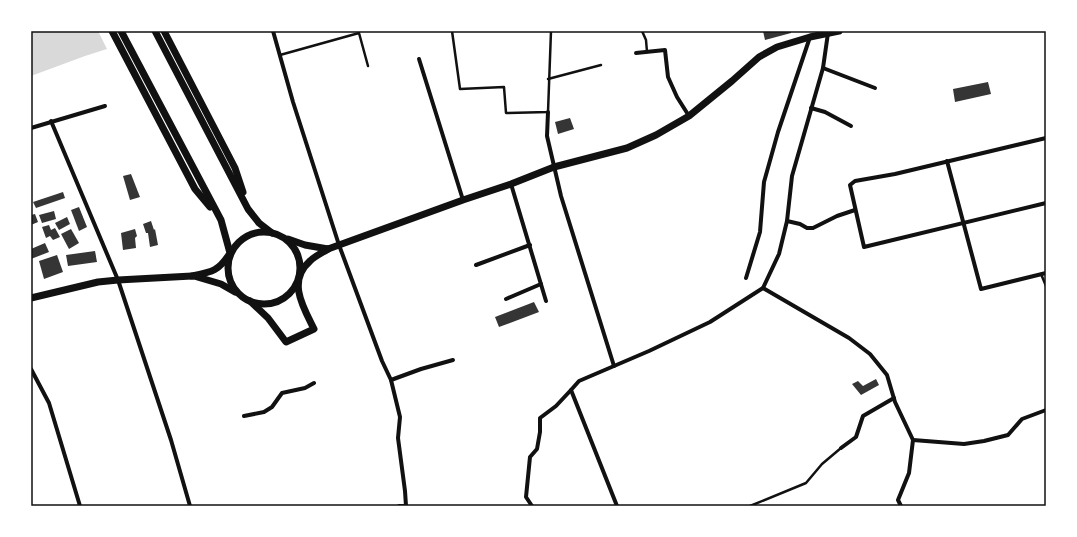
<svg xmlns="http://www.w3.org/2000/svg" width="1077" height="537" viewBox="0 0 1077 537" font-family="Cabin,sans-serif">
  <rect width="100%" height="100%" fill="#fff"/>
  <!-- water -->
  <polygon fill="#d9d9d9" points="31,31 163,31 85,56 31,76"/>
  <!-- pier -->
  <polygon fill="#fff" points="98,31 165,31 163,33 108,51"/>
  <!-- building -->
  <g fill="#353535">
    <polygon points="763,31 791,31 791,33 765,40"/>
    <polygon points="988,82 991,94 955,102 953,89"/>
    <polygon points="570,118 574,129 558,134 555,122"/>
    <polygon points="131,174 140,197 130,200 123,176"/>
    <polygon points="63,192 65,198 36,208 33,202"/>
    <polygon points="79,207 87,227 79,231 71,210"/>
    <polygon points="54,211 56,219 42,223 39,215"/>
    <polygon points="35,214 38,222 31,225 31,215"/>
    <polygon points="67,217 70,224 59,230 55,223"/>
    <polygon points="151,221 154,230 155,229 158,245 150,247 148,233 146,233 143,224"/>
    <polygon points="49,225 51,230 55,228 60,237 53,240 50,236 46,238 42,227"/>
    <polygon points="71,229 79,243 69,249 61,234"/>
    <polygon points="135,229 137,236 135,238 136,248 123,250 121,233"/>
    <polygon points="45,243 49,252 31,259 31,249"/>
    <polygon points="95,251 97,262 68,266 66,255"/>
    <polygon points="57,255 63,272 44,279 39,261"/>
    <polygon points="534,302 539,312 499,327 495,317"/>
    <polygon points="876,379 879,385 861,395 852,384 858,381 863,386"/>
  </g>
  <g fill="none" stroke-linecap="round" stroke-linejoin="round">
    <!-- service -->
    <g stroke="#111" stroke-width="2.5">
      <polyline points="452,31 460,89 504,87 506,113 548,112 551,31"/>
      <polyline points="642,31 646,40 647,52"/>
      <polyline points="280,55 359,33 368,66"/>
      <polyline points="548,79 601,65"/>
      <polyline points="1041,274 1046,286"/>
      <polyline points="750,506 806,483 822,464 841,448"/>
    </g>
    <!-- minor -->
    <g stroke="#111" stroke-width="4">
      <polyline points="273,31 293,102 339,245 382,361 391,380 400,417 398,438 405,491 406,506"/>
      <polyline points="636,53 665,50 668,77 677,97 689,116"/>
      <polyline points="419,59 463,200"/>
      <polyline points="823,68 875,88"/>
      <polyline points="811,108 825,112 851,126"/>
      <polyline points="548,112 547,136 561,196 614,366"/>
      <polyline points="51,121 118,280 171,440 190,506"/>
      <polyline points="31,128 105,106"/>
      <polyline points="1046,138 895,174 855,181 850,185 864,247 1046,203"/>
      <polyline points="947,161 981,289 1046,273"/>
      <polyline points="511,184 546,301"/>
      <polyline points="787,221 800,224 807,228 813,228 837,216 855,210"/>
      <polyline points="476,265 530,245"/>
      <polyline points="746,278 760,232 764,182 778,132 810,37"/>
      <polyline points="763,288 849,338 870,354 887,375 895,402 913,440 909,473 898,500 901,506"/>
      <polyline points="506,299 541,284"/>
      <polyline points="31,369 49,403 80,506"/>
      <polyline points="391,380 421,369 453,360"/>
      <polyline points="244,416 264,412 272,407 282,393 305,388 314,383"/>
      <polyline points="913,440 964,444 984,441 1008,435 1022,419 1046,410"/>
      <polyline points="841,448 856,437 863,416 894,398"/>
      <polyline points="399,506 406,506"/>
      <polyline points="532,506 526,497 530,457 537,449 540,432 540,418 556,406 571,390"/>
      <polyline points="617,506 571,390 579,381 649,351 710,322 763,288 779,254 787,221 792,176 823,68 828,33"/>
    </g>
    <!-- tertiary -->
    <g stroke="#111" stroke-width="7">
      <polyline points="328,249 463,200 511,184 554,167 627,148 656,135 689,116 732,81 759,57 777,47 810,37 839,31"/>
      <polyline points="31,298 98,282 118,280 192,276"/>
    </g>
    <!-- secondary -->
    <g stroke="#111" stroke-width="7">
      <polyline points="112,31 195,189 210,207"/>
      <path d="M121,31l100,189 9,33c-11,18 -18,19 -38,23"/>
      <polyline points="155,31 248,209 259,223 272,233"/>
      <polyline points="164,31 235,168 243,192"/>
      <circle cx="264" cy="268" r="36"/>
      <polyline points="288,239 305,245 328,249"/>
      <polyline points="194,276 221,284 235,292"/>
      <path d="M250,301l18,17 18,24 28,-13c-11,-22 -27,-48 -4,-68 5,-5 12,-8 18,-12"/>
    </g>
  </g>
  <!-- border -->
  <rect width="1077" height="537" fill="none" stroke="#ffffff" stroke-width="64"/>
  <rect x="32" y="32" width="1013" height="473" fill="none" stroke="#111" stroke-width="1.5"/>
</svg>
